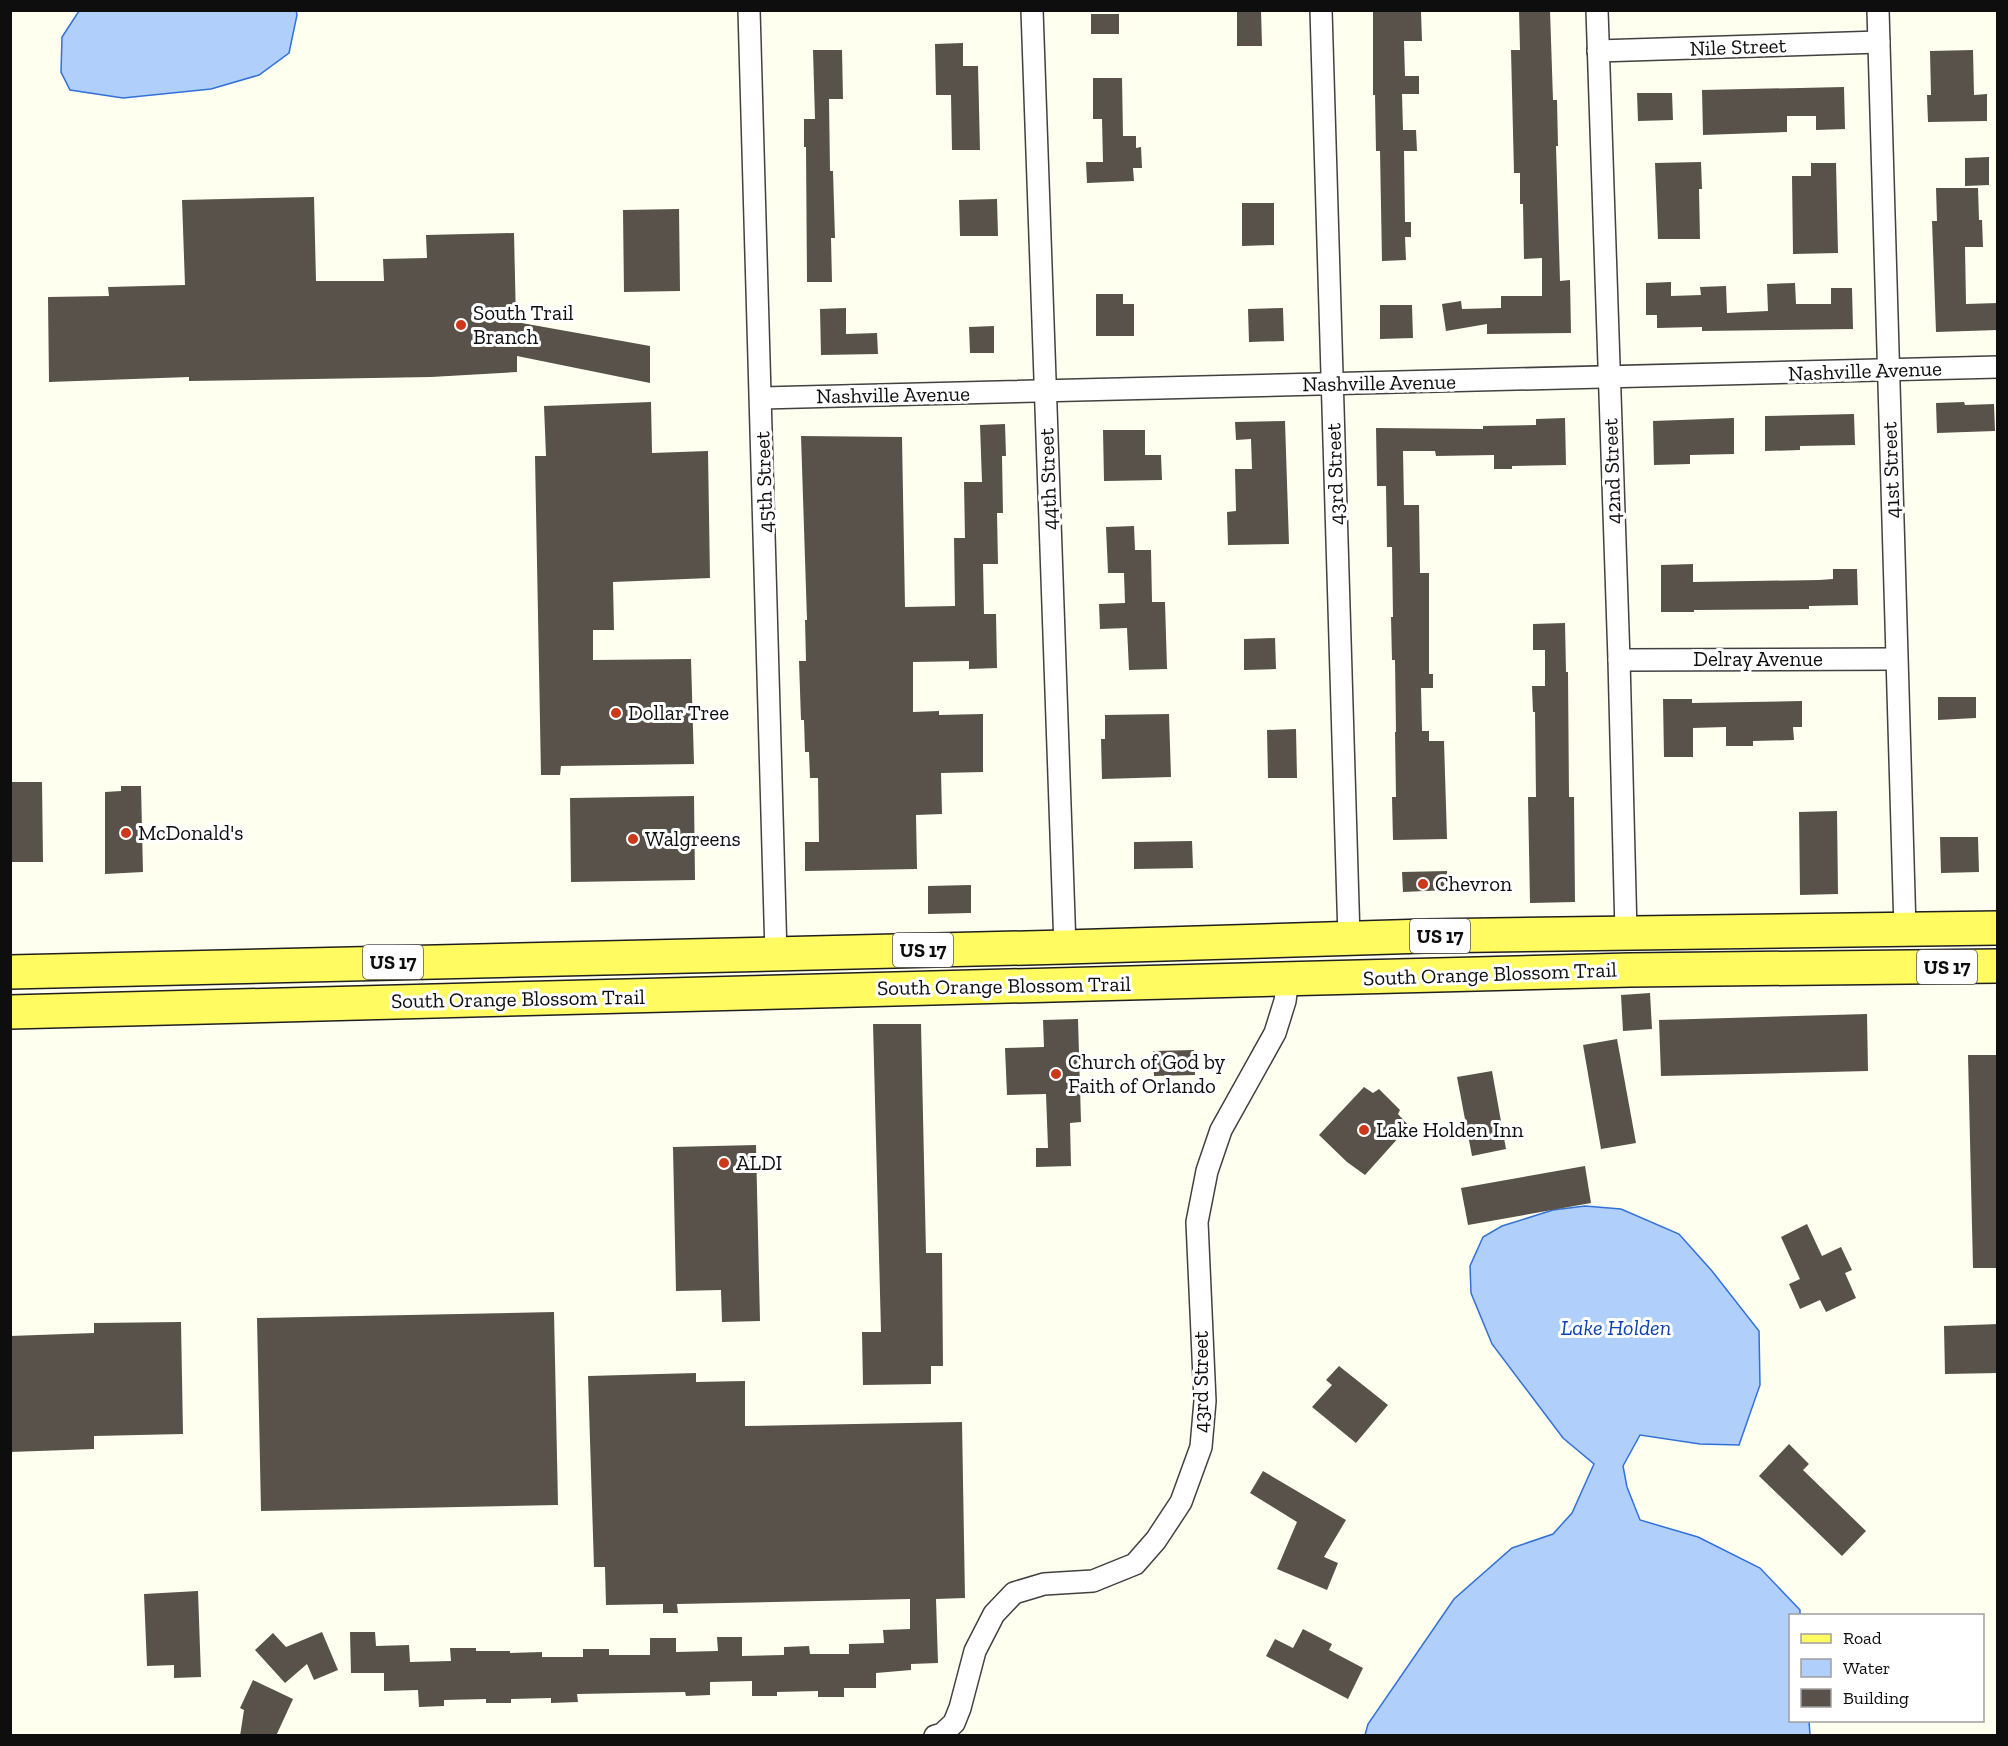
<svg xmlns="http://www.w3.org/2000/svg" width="2008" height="1746" viewBox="0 0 2008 1746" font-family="'Zilla Slab',serif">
  <rect width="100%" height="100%" fill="#fffff0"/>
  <!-- water -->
  <g fill="#b0cffb" stroke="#3171d8" stroke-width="1.5">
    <polygon points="79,11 296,10 297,15 289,53 259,75 211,89 123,98 70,90 61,72 62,37"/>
    <polygon points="1585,1206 1621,1209 1679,1234 1712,1271 1759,1331 1760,1385 1739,1445 1700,1444 1640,1435 1623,1466 1627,1487 1640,1520 1698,1537 1760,1568 1800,1610 1800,1615 1790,1616 1790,1720 1809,1721 1810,1735 1365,1735 1368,1724 1454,1599 1512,1548 1553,1534 1572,1513 1594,1464 1563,1438 1492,1344 1471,1293 1470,1266 1483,1237 1502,1226 1553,1210"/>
  </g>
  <!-- building -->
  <g fill="#58524a">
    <polygon points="1237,10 1261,10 1262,46 1237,46"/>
    <polygon points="1373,10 1421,12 1422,41 1404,41 1405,76 1419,76 1419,94 1402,94 1403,130 1416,130 1417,151 1404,151 1405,222 1411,222 1411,237 1405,237 1406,260 1382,261 1380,151 1376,151 1375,95 1373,95"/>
    <polygon points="1519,10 1550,10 1553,100 1557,100 1558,146 1556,146 1560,281 1570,280 1571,333 1487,334 1487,324 1446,331 1442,304 1461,301 1462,309 1501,308 1501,296 1542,296 1542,258 1524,259 1523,204 1520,204 1520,173 1514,173 1511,50 1520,50"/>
    <rect x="1091" y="14" width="28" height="20"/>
    <polygon points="963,43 963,66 978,66 980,150 952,150 951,95 936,95 935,44"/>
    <polygon points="813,50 842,50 843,99 829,99 830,171 833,171 835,238 831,238 832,282 807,282 806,147 804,147 804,119 815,119"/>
    <polygon points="1973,50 1974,95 1987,94 1987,121 1928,122 1927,95 1931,95 1930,51"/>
    <polygon points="1093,78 1122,78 1123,136 1136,136 1136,148 1141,147 1142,168 1133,168 1134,181 1087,183 1086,162 1103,162 1102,119 1093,119"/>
    <polygon points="1844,87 1845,129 1816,130 1816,116 1787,116 1787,132 1703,135 1702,90"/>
    <polygon points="1637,93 1672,93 1673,120 1638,121"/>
    <polygon points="1989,157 1989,185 1965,186 1965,158"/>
    <polygon points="1701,162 1702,189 1699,189 1700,239 1658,239 1655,163"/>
    <polygon points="1811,163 1836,163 1838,253 1793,254 1792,176 1811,176"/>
    <polygon points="1936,188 1978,188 1979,220 1982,220 1983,247 1965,247 1966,304 1998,303 1998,330 1936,332 1932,221 1937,221"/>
    <polygon points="314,197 316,281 384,281 383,259 427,258 426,235 514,233 516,322 650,346 650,383 517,356 517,372 431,377 189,381 189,377 49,382 48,297 109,296 108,287 185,285 182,200"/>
    <polygon points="997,199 998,236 960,236 959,200"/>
    <polygon points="1242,203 1274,203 1274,245 1242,246"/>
    <polygon points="679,209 680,291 624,292 623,210"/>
    <polygon points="1671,282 1671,296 1701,295 1700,287 1726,286 1727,313 1768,311 1767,284 1795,283 1796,304 1831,304 1831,288 1852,288 1853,329 1702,331 1702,327 1657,328 1657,315 1646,315 1646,283"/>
    <polygon points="1096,294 1123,294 1123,304 1134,304 1134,336 1096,336"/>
    <polygon points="1380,305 1412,305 1413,338 1380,339"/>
    <polygon points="846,308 846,334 877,333 878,354 821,355 820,309"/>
    <polygon points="1283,308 1284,341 1249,342 1248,309"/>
    <polygon points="994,326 994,353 970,353 969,327"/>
    <polygon points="651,402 652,453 708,451 710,578 613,582 614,630 593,630 593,660 691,659 694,764 561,766 560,775 541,775 535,456 546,456 544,406"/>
    <polygon points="1964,402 1965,405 1994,404 1995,431 1937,433 1936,403"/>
    <polygon points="1854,414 1855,445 1800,446 1800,450 1765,451 1765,416"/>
    <polygon points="1565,418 1566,465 1512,466 1512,469 1494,469 1494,455 1436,456 1435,451 1403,451 1404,505 1419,505 1420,573 1429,573 1429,674 1433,674 1433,688 1421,688 1422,731 1429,731 1429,741 1444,741 1447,839 1393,840 1392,797 1396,797 1395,732 1396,732 1395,660 1392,660 1391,617 1393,617 1392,547 1387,547 1386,486 1377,486 1376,428 1483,429 1483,426 1536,425 1536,419"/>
    <polygon points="1734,418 1734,454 1690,455 1690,464 1654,465 1653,421"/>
    <polygon points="1285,421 1289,544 1228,545 1227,512 1236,511 1235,469 1252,469 1251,439 1236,440 1235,422"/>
    <polygon points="1005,424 1006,456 1002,456 1003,513 997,513 998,564 983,564 984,614 996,614 997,668 969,669 969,661 913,662 913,712 939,711 939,715 983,714 983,772 941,773 942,814 916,815 917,869 805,871 805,842 819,842 818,778 810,778 809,752 805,752 804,720 801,720 799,661 806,661 805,620 807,620 801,436 902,437 905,607 955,606 954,538 965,538 964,482 982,482 980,425"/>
    <polygon points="1103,430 1145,430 1145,455 1161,455 1162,480 1104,481"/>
    <polygon points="1134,526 1135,550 1151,550 1152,602 1165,602 1167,669 1129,670 1127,628 1100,629 1099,604 1125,603 1124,573 1108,573 1106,527"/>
    <polygon points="1693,564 1693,582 1819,580 1833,579 1833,569 1857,569 1858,605 1809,606 1809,609 1694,610 1694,612 1661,612 1661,565"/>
    <polygon points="1565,623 1566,672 1568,672 1569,797 1574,797 1575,902 1530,903 1528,797 1536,797 1535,712 1533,712 1532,686 1545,686 1545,650 1533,650 1533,624"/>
    <polygon points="1275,638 1276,669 1244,670 1244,639"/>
    <polygon points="1938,697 1976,697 1976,718 1938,720"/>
    <polygon points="1663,699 1692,699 1692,703 1802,701 1802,727 1793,727 1794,740 1753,741 1753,746 1726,746 1726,727 1693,728 1693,757 1664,757"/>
    <polygon points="1169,714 1171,777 1102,779 1101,739 1105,739 1105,715"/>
    <polygon points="1296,729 1297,778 1268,778 1267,730"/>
    <polygon points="10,782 42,782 43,862 10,862"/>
    <polygon points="121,786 141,786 143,872 105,874 105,792 121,791"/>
    <polygon points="694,796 695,880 571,882 570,798"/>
    <polygon points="1837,811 1838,894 1800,895 1799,812"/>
    <polygon points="1940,837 1978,837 1979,872 1941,873"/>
    <polygon points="1192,841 1193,868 1134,869 1134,842"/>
    <polygon points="1447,871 1448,890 1403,892 1402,872"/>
    <polygon points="971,885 971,913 928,914 928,886"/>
    <polygon points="1650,993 1652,1029 1623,1031 1621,995"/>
    <polygon points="1867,1014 1868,1071 1661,1076 1659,1020"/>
    <polygon points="1078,1019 1081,1122 1070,1123 1071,1166 1036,1167 1036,1148 1048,1148 1046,1094 1007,1095 1005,1048 1044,1047 1043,1020"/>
    <polygon points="873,1024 921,1024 926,1253 942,1253 943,1366 931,1366 931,1384 863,1385 862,1332 881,1332"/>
    <polygon points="1617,1039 1636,1143 1601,1149 1583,1045"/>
    <polygon points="1194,1050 1195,1075 1154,1076 1153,1051"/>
    <polygon points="1968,1055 1998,1055 1998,1268 1973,1268"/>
    <polygon points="1492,1071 1506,1149 1472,1156 1457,1077"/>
    <polygon points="1364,1087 1373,1093 1379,1089 1400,1110 1398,1114 1409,1126 1365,1175 1347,1162 1319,1135"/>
    <polygon points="756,1145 760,1321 722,1322 721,1290 676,1291 673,1147"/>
    <polygon points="1585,1166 1591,1203 1468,1225 1461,1188"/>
    <polygon points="1807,1224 1822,1256 1841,1247 1852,1270 1845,1273 1856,1298 1826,1312 1820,1300 1800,1309 1789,1284 1800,1279 1781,1237"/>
    <polygon points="554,1312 558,1505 261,1511 257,1318"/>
    <polygon points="181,1322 183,1434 94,1436 94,1449 10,1452 10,1336 94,1333 94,1323"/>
    <polygon points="1998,1324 1998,1373 1945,1374 1944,1326"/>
    <polygon points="1339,1366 1388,1405 1356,1443 1312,1407 1332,1385 1326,1380"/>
    <polygon points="696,1373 696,1382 745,1381 745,1426 962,1422 965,1598 936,1599 938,1663 911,1664 911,1670 876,1673 876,1688 844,1688 844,1697 818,1697 818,1691 777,1692 777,1696 752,1696 752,1681 710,1682 710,1695 686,1696 685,1692 577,1694 578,1702 551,1703 551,1698 511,1699 511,1703 486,1703 486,1699 444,1700 444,1706 419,1707 418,1690 384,1691 384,1673 351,1673 350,1632 375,1632 376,1646 409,1645 410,1662 451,1661 450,1648 476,1648 476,1651 510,1651 510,1653 542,1652 542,1657 583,1657 583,1649 609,1649 609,1655 650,1655 650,1638 676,1638 676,1652 718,1651 717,1637 742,1637 742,1656 784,1655 784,1647 809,1646 810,1654 849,1654 849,1644 884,1643 883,1630 910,1629 910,1599 677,1604 678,1613 663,1613 663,1604 606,1605 605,1567 594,1567 588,1376"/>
    <polygon points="1789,1444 1809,1464 1803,1470 1866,1531 1842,1556 1759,1476"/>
    <polygon points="1263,1471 1346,1520 1324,1557 1338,1563 1327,1590 1277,1569 1297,1522 1250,1493"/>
    <polygon points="198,1591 201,1677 174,1678 174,1665 147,1666 144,1594"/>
    <polygon points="1303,1629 1332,1644 1329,1650 1363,1668 1348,1699 1266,1656 1275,1639 1293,1648"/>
    <polygon points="322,1632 338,1670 314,1680 307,1664 285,1683 255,1650 273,1633 286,1647"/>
    <polygon points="253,1680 293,1699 276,1736 240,1736 244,1710 240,1708"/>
  </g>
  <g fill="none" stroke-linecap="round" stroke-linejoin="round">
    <!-- minor casing -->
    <g stroke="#414141" stroke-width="24">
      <g id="minor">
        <polyline points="749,10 776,954"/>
        <polyline points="1032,10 1065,947"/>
        <polyline points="1321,10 1349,938"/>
        <polyline points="1597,10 1619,660 1626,932"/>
        <polyline points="1878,10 1905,929"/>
        <polyline points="1598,51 1879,42"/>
        <polyline points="761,398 1998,367"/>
        <polyline points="1619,660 1896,659"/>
        <polyline points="935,1736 942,1734 954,1723 960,1708 975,1651 994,1614 1014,1593 1044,1584 1093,1581 1135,1564 1156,1540 1181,1502 1201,1447 1205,1401 1197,1222 1207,1171 1221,1130 1275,1033 1285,1001 1288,979"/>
      </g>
    </g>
    <!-- primary casing -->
    <g stroke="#1f1f1f" stroke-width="36">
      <g id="primary">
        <polyline points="10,972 1065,947 1425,936 1998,928"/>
        <polyline points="10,1012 1630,970 1998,966"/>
      </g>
    </g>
    <!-- minor -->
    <use href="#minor" stroke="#fff" stroke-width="21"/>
    <!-- primary -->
    <use href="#primary" stroke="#fffb60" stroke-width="33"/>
  </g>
  <!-- markers -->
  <g fill="#cb381a" stroke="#fff" stroke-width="2">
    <circle cx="461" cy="325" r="6"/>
    <circle cx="616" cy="713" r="6"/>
    <circle cx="126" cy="833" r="6"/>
    <circle cx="633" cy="839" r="6"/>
    <circle cx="1423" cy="884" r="6"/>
    <circle cx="1056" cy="1074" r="6"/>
    <circle cx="1364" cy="1130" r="6"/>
    <circle cx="724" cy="1163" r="6"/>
  </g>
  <g text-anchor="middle" stroke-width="6" stroke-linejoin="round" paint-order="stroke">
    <!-- shield labels -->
    <g fill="#fff" stroke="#565656" stroke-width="1.5">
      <rect x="1410" y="919" width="60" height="34" rx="4.5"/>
      <rect x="893" y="933" width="60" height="34" rx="4.5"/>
      <rect x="363" y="945" width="60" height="34" rx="4.5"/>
      <rect x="1917" y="950" width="60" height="34" rx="4.5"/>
    </g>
    <g font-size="20" font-weight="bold" fill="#0e0e0e">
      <text x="1440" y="943">US 17</text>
      <text x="923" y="957">US 17</text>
      <text x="393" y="969">US 17</text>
      <text x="1947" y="974">US 17</text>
    </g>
    <!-- street labels -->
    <g font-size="21" fill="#0e0e0e" stroke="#fff">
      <text transform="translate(1738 47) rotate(-2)" y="7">Nile Street</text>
      <text transform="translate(1865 371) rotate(-2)" y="7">Nashville Avenue</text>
      <text transform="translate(1379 383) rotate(-1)" y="7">Nashville Avenue</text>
      <text transform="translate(893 395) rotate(-1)" y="7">Nashville Avenue</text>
      <text transform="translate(1891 470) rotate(-92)" y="7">41st Street</text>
      <text transform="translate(1612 471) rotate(-92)" y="7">42nd Street</text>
      <text transform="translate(1335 474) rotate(-92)" y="7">43rd Street</text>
      <text transform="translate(1048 479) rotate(-92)" y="7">44th Street</text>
      <text transform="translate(764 482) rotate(-92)" y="7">45th Street</text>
      <text x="1758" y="666">Delray Avenue</text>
      <text transform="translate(1490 974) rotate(-2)" y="7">South Orange Blossom Trail</text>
      <text transform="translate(1004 986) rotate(-1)" y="7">South Orange Blossom Trail</text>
      <text transform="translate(518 999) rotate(-1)" y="7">South Orange Blossom Trail</text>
      <text transform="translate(1201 1382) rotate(-90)" y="7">43rd Street</text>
    </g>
    <!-- poi labels -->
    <g font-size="21" fill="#0e0e0e" stroke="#fff" text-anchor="start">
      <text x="473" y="320">South Trail<tspan x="473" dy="24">Branch</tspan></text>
      <text x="628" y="720">Dollar Tree</text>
      <text x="138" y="840">McDonald's</text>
      <text x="645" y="846">Walgreens</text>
      <text x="1435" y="891">Chevron</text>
      <text x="1068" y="1069">Church of God by<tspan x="1068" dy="24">Faith of Orlando</tspan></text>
      <text x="1376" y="1137">Lake Holden Inn</text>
      <text x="736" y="1170">ALDI</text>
    </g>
    <!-- water labels -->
    <g font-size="22" font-style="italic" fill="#0d44ab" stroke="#fff">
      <text x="1616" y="1335">Lake Holden</text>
    </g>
  </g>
  <!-- border -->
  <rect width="2008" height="1746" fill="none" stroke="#0e0e0e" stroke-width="24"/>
  <!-- legend -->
  <rect x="1789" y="1614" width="195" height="108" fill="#ffffff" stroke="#9f9f9f" stroke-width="1.5"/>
  <rect x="1801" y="1634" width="30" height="9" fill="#fffb60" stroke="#9f9f9f" stroke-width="1.5"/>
  <text x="1843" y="1644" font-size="18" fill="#0e0e0e">Road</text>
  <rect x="1801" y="1659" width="30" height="18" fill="#b0cffb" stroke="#9f9f9f" stroke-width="1.5"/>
  <text x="1843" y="1674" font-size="18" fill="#0e0e0e">Water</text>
  <rect x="1801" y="1689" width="30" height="18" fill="#58524a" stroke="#9f9f9f" stroke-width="1.5"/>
  <text x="1843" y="1704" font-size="18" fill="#0e0e0e">Building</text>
</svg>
